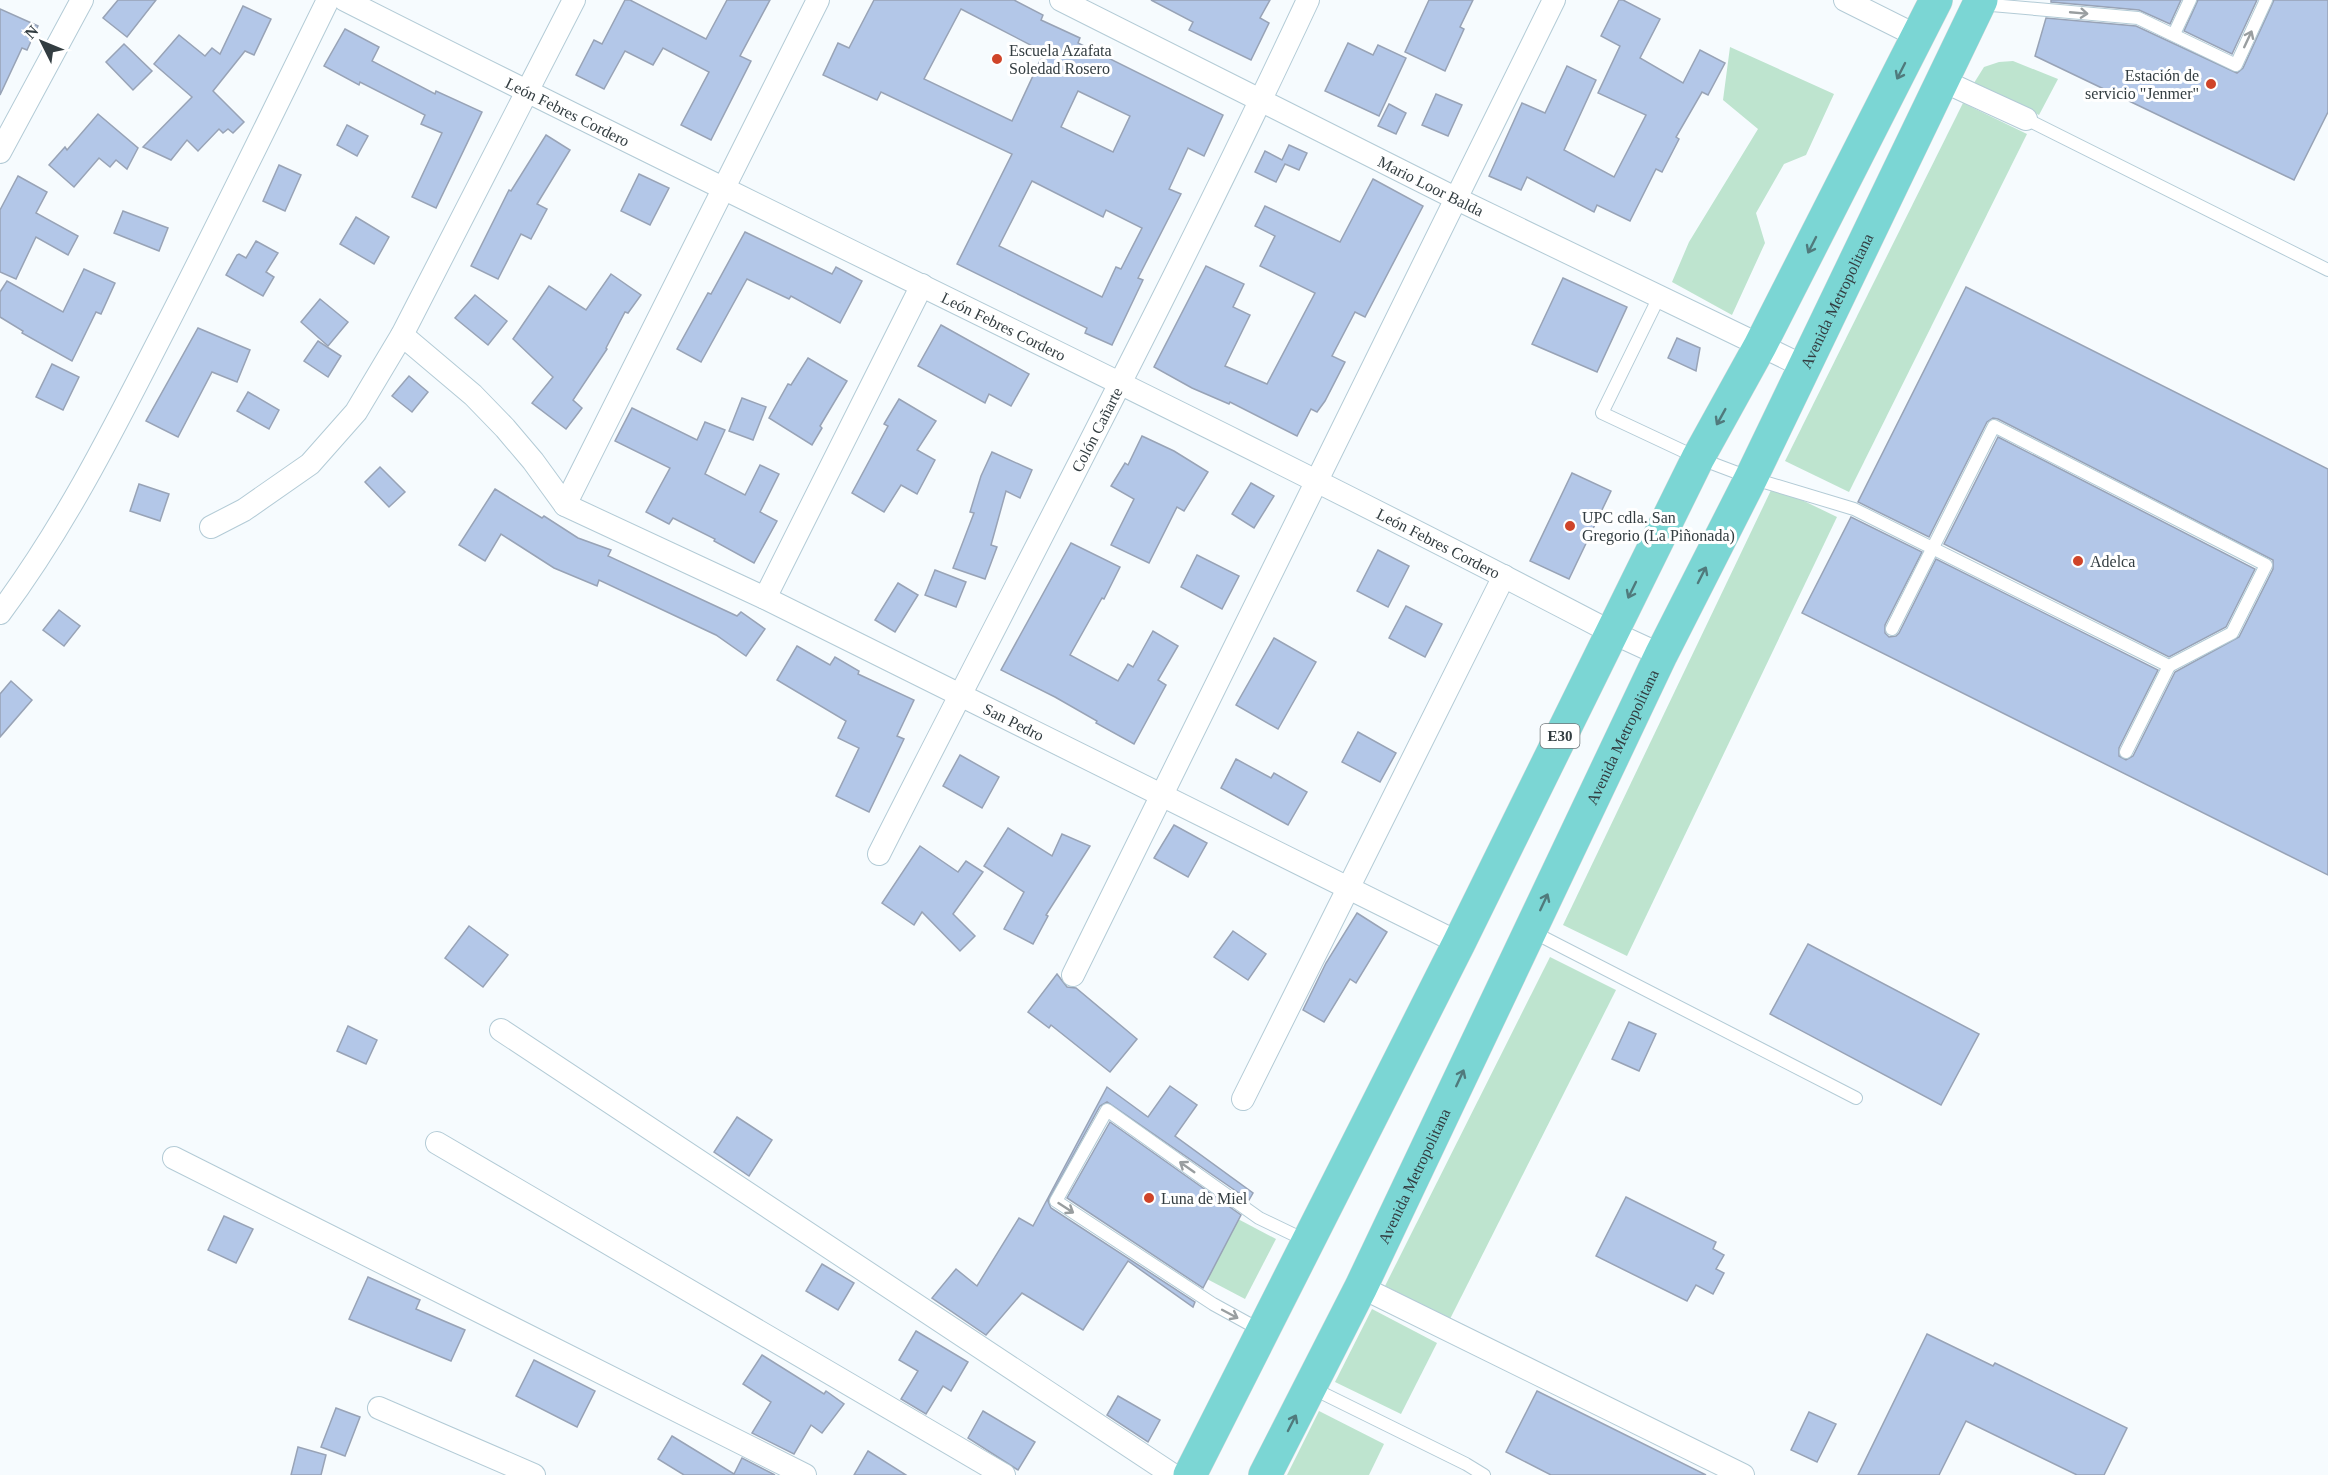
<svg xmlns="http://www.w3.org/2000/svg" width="2328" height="1475" viewBox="0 0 2328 1475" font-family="Georgia,serif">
  <rect width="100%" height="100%" fill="#f6fbfe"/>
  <!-- green -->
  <g fill="#bee4cf">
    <polygon points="1730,47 1834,94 1806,155 1784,164 1756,213 1765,243 1732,315 1672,282 1689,242 1758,129 1723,100"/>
    <polygon points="2013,61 2058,79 2039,115 1974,83 1984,67 1999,62"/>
    <polygon points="1963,103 2027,134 1849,492 1785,461"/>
    <polygon points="1773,486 1837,517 1627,956 1563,925"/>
    <polygon points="1550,957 1616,990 1450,1319 1385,1286"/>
    <polygon points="1238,1219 1276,1239 1245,1299 1207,1279"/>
    <polygon points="1372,1309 1437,1343 1401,1414 1335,1382"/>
    <polygon points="1319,1411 1384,1444 1369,1475 1287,1475"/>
  </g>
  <!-- building -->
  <g fill="#b3c7e8" stroke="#98a3b6" stroke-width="1.5" fill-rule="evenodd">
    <polygon points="118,0 156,0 127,37 103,18"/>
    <polygon points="625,0 630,0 706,39 727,0 770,0 740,56 751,61 711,140 681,125 709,72 663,48 653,65 625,51 604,89 576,75 594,40 602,44"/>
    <path d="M874,0h140l29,15 -2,5 39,18 -2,5 145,72 -19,41 -16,-8 -19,41 12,5 -43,84 5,2 -31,65 -27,-12 2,-5 -130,-64 55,-110 -131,-62 -4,8 -54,-25 15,-32 11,5zM961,9l83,43 -32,69 -88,-42zM1078,91l52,25 -17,36 -52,-25zM1032,181l71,36 3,-7 36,18 -21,41 -5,-2 -14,30 -103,-51z"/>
    <polygon points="1151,0 1270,0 1260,18 1269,23 1251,60 1189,30 1193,22"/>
    <polygon points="1429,0 1473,0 1460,27 1464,29 1445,71 1405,52"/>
    <polygon points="1619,0 1623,0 1660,19 1640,58 1683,83 1700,50 1725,63 1708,95 1702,92 1676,137 1679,139 1662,172 1656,169 1630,221 1597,205 1594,212 1527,177 1521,190 1489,176 1522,103 1545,113 1567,66 1596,80 1564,150 1614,177 1646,115 1598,93 1620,46 1601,36"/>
    <polygon points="2051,0 2181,0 2170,24 2139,10 2051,2"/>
    <polygon points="2198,0 2257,0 2232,54 2184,31"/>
    <polygon points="2274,0 2328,0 2328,112 2294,180 2035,56 2046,18 2136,26 2237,73 2243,68"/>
    <polygon points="243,6 271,19 254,55 245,51 213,91 244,122 233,133 228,129 223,133 219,129 198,151 187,140 171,160 143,147 192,97 154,64 179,35 205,56 212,48 220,54"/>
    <polygon points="0,9 38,26 27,50 22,48 0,95"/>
    <polygon points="345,29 379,47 372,61 435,94 436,91 482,112 436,208 412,197 442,133 421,124 425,115 360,82 359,85 324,66"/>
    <polygon points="1348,43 1373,55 1378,45 1406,58 1379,116 1325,91"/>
    <polygon points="124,44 152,71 133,90 106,62"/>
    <polygon points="1436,94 1462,105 1448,136 1422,125"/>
    <polygon points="1389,104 1406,113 1396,134 1378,126"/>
    <polygon points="98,114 138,148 127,169 116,160 110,167 99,158 74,187 49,165 65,147 67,150"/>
    <polygon points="347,125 368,136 357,156 337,145"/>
    <polygon points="546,135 570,150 537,204 547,209 531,239 521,234 498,279 471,266 509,190 511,191"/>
    <polygon points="1289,145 1307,153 1299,170 1285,164 1276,182 1255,172 1265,151 1282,160"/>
    <polygon points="279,165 301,175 285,211 263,201"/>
    <polygon points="639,174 669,188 650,225 621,211"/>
    <polygon points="18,176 47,192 36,213 78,236 68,255 36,237 16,279 0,272 0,210"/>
    <polygon points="1373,179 1423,206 1365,317 1355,312 1332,356 1345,362 1325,401 1317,412 1311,409 1297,436 1230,402 1229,404 1192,388 1154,367 1206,266 1244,284 1233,307 1250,315 1225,366 1267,384 1315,293 1260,266 1275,236 1255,226 1265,206 1340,242"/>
    <polygon points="123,211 168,228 159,251 114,233"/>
    <polygon points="356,217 389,237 374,264 340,244"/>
    <polygon points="745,232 832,274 836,267 862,281 840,323 791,296 789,299 747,279 701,362 677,349 708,293 711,294"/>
    <polygon points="256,241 278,253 266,272 274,277 263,296 226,275 237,255 239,254 246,258"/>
    <polygon points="84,269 115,283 101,314 96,312 72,361 22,333 23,331 0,317 0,292 7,281 63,312"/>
    <polygon points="611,274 641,295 628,313 625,312 606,348 607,349 573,400 582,408 566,429 532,403 553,377 513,339 549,286 586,310"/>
    <polygon points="1563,278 1627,307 1597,372 1532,344"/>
    <polygon points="1966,287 2328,469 2328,875 1802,613 1851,517 1922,552 1885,625 1885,633 1889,637 1896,636 1899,633 1936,559 2158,670 2119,748 2119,756 2126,760 2133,756 2175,672 2239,637 2273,569 2273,560 1998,419 1993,418 1987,422 1929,537 1858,502"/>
    <polygon points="475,295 507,321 488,345 455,318"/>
    <polygon points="320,299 348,322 328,346 301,322"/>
    <polygon points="941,325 1029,374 1011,406 989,394 985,403 918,366"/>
    <polygon points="198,328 250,350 237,382 212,372 178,437 146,421"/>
    <polygon points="1677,338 1700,348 1696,371 1668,358"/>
    <polygon points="318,341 341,356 328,377 304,361"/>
    <polygon points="808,358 847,381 820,426 822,428 812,445 769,418 788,384 791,385"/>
    <polygon points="52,364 79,377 63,410 36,397"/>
    <polygon points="409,376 428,392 412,412 392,396"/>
    <polygon points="248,392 279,410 269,429 237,411"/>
    <polygon points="742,398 766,407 753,440 729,431"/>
    <polygon points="899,399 936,421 917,450 935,460 917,494 901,485 884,512 852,493 888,426 884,424"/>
    <polygon points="632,408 697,440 705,422 725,430 705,474 745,495 760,465 779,474 760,512 777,521 754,563 714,541 715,539 673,518 669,524 646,512 670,468 615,441"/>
    <polygon points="1142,436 1174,451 1208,472 1184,511 1177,507 1149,563 1111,545 1134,499 1111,486 1125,463 1128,465"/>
    <polygon points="1998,437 2255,569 2226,627 2169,657 1944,544"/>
    <polygon points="992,452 1032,470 1020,498 1006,491 991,545 997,547 985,579 953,568 974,513 970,512 981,476"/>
    <polygon points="380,467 405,492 389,507 365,482"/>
    <polygon points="1572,473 1611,491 1569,579 1530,561"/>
    <polygon points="1251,483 1274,496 1254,528 1232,514"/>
    <polygon points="139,484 169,494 160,521 130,511"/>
    <polygon points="495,489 542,518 544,516 578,538 611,550 608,556 737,616 741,612 765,629 746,656 716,635 599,580 597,586 554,568 501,534 485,561 459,545"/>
    <polygon points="1071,543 1120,567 1104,599 1102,598 1070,655 1118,681 1128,664 1133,667 1153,631 1178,646 1158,680 1166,685 1134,744 1096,723 1097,721 1055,697 1001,670"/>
    <polygon points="1378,550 1409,566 1388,607 1357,591"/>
    <polygon points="1197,555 1239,576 1222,609 1181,587"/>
    <polygon points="935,570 966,582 956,607 925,595"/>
    <polygon points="898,583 918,595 895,632 875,620"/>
    <polygon points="1406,606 1442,624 1425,657 1389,638"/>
    <polygon points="59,610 80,626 64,646 43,630"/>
    <polygon points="1274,638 1316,662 1278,729 1236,705"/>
    <polygon points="797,646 830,665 835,657 859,671 858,674 914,700 897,736 904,739 869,812 836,796 859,748 838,738 846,721 777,680"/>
    <polygon points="11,681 32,700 0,737 0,694"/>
    <polygon points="1358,732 1396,753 1380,782 1342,762"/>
    <polygon points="960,755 999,777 982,808 943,786"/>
    <polygon points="1236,759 1271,778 1274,773 1307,792 1288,825 1221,788"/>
    <polygon points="1174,825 1207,843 1188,877 1154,858"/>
    <polygon points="1008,828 1052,856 1062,834 1090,846 1046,915 1048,916 1033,944 1004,929 1024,892 984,866"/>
    <polygon points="920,846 958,872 966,861 983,872 953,914 975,936 960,951 922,912 914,925 882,903"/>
    <polygon points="1357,913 1387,932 1356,983 1350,979 1324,1022 1303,1010 1326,963"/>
    <polygon points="469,926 508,955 483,987 445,958"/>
    <polygon points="1233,931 1266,954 1248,980 1214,957"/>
    <polygon points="1808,944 1979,1034 1941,1105 1770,1014"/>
    <polygon points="1057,974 1067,987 1076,988 1137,1039 1110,1072 1051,1025 1049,1028 1028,1012"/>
    <polygon points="1629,1022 1656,1034 1639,1071 1612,1059"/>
    <polygon points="348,1026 377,1040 366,1064 337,1051"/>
    <polygon points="1170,1086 1197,1105 1175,1136 1253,1193 1249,1200 1107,1102 1100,1106 1048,1201 1051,1208 1195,1302 1193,1307 1128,1261 1083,1330 1022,1293 986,1335 932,1298 956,1269 977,1286 1019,1218 1033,1226 1107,1087 1148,1117"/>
    <polygon points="737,1117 772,1140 749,1176 714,1152"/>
    <polygon points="1110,1122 1241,1215 1203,1288 1067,1198"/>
    <polygon points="1626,1197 1716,1242 1713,1249 1724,1255 1716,1269 1724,1273 1713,1294 1696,1285 1687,1301 1596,1256"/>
    <polygon points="224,1216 253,1229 236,1263 208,1250"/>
    <polygon points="822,1264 854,1283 838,1310 806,1291"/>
    <polygon points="368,1277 420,1300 416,1309 465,1330 451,1361 349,1319"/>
    <polygon points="916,1331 968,1362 951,1391 943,1386 926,1414 901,1399 918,1371 899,1360"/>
    <polygon points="1927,1334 1993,1366 1995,1363 2127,1428 2104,1475 2077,1475 1966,1421 1939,1475 1858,1475"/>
    <polygon points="762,1355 824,1394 826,1391 844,1404 822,1433 811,1425 794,1454 752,1433 771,1402 743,1384"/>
    <polygon points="534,1360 595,1391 577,1427 516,1396"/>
    <polygon points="1537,1391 1706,1475 1551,1475 1506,1452"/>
    <polygon points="1118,1396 1160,1420 1148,1442 1107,1415"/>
    <polygon points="336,1408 360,1417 345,1456 321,1447"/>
    <polygon points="983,1411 1035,1442 1018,1470 968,1438"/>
    <polygon points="1809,1412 1836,1424 1817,1462 1791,1450"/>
    <polygon points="672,1436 734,1474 742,1458 775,1475 684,1475 658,1459"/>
    <polygon points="298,1447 326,1455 321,1475 291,1475"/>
    <polygon points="868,1451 906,1475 854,1475"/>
  </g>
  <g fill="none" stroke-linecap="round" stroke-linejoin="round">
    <!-- service casing -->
    <g stroke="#b3cbd6" stroke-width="14">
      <g id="service">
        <polyline points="1980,4 2138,18 2236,65 2266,0"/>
        <polyline points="2174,34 2190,0"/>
        <polyline points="2026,119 2328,270"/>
        <polyline points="1659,297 1602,413 1698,458 1751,478 1854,509 2169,666 2232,633 2266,565 1994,426 1892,629"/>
        <polyline points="2126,752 2169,666"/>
        <polyline points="1531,931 1856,1098"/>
        <polyline points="1262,1331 1213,1304 1056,1201 1107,1110 1259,1218 1307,1241"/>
        <polyline points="1312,1388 1466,1464 1484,1475"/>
      </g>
    </g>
    <!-- minor casing -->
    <g stroke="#b3cbd6" stroke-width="24">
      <g id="minor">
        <path id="s1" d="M345,0c420,213 848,413 1266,632l50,23"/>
        <path id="s2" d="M1061,0l396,199 346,167"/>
        <polyline points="1845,0 1919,37"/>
        <polyline points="1941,80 2026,119"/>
        <polyline points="0,152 82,0"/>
        <path id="s3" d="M402,335l71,60 32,33 28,33 32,44 200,93 694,345"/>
        <polyline points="565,505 818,0"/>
        <polyline points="211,527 244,510 310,464 356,412 402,335 574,0"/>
        <polyline points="765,598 922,285"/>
        <path d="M0,613c62,-83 109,-175 156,-267 59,-114 115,-230 172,-346"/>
        <path id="s4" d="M879,854c144,-284 294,-565 429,-854"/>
        <polyline points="1073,975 1554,0"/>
        <polyline points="501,1030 1173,1475"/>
        <polyline points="1243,1099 1504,576"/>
        <polyline points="437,1143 1004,1475"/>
        <polyline points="174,1158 805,1475"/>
        <polyline points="1361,1287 1743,1475"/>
        <polyline points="379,1408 534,1475"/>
      </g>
    </g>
    <!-- trunk casing -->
    <g stroke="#d6d8d9" stroke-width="34">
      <g id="trunk">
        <polyline points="1190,1475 1459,943 1698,458 1760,346 1936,0"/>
        <path id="s5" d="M1265,1475l96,-188 300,-632 90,-177 230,-478"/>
      </g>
    </g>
    <!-- service -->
    <use href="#service" stroke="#fff" stroke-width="12"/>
    <!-- minor -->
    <use href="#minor" stroke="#fff" stroke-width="22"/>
    <!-- trunk -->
    <use href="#trunk" stroke="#7bd6d4" stroke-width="33"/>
  </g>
  <!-- one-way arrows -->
  <defs><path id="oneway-shaft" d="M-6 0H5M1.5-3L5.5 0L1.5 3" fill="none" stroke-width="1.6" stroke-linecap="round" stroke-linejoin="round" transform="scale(1.5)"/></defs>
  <g stroke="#999ea0">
    <use href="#oneway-shaft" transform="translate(2079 13) rotate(5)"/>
    <use href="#oneway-shaft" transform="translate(2248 39) rotate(-65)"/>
    <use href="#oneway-shaft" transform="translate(1187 1167) rotate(-145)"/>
    <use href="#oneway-shaft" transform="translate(1066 1208) rotate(33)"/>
    <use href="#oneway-shaft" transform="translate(1230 1314) rotate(28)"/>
  </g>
  <g stroke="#507a7c">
    <use href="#oneway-shaft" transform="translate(1901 71) rotate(117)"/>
    <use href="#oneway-shaft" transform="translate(1812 245) rotate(117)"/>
    <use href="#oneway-shaft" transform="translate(1721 417) rotate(119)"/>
    <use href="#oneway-shaft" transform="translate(1702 575) rotate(-63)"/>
    <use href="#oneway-shaft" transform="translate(1632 590) rotate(116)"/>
    <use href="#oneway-shaft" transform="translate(1544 902) rotate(-65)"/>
    <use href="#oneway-shaft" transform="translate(1460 1078) rotate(-65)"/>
    <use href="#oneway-shaft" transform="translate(1292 1423) rotate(-63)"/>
  </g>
  <!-- markers -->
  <g fill="#cf4429" stroke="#fff" stroke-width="2">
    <circle cx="997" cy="59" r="6"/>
    <circle cx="2211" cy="84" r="6"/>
    <circle cx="1570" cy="526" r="6"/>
    <circle cx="2078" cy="561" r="6"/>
    <circle cx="1149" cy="1198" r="6"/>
  </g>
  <g text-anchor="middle" stroke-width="6" stroke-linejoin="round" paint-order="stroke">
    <!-- shield labels -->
    <rect fill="#fff" stroke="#70777a" stroke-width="1.5" x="1540.5" y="724" width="39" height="24" rx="4.5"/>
    <g font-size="15" font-weight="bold" fill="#333d41">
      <text x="1560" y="741">E30</text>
    </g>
    <!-- poi labels -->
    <g font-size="16" fill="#333d41" stroke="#fff" text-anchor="start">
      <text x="1009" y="56">Escuela Azafata<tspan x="1009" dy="18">Soledad Rosero</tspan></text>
      <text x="2199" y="81" text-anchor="end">Estación de<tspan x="2199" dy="18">servicio "Jenmer"</tspan></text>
      <text x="1582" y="523">UPC cdla. San<tspan x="1582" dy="18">Gregorio (La Piñonada)</tspan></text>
      <text x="2090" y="567">Adelca</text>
      <text x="1161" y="1204">Luna de Miel</text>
    </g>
    <!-- street labels -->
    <g font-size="16" fill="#333d41" stroke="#fff">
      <text dy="6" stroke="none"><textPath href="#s1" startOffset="249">León Febres Cordero</textPath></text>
      <text dy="6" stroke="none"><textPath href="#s2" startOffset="414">Mario Loor Balda</textPath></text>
      <text dy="6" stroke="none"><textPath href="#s5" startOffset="1306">Avenida Metropolitana</textPath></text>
      <text dy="6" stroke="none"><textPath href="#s1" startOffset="735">León Febres Cordero</textPath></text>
      <text dy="6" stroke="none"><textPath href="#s4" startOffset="477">Colón Cañarte</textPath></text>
      <text dy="6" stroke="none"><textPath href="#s1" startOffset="1221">León Febres Cordero</textPath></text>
      <text dy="6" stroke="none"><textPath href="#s3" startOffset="735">San Pedro</textPath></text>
      <text dy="6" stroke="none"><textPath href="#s5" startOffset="820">Avenida Metropolitana</textPath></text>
      <text dy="6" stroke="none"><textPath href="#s5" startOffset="334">Avenida Metropolitana</textPath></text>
    </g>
  </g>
  <!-- north arrow -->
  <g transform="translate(42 42) rotate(313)" stroke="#ffffff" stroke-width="4.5" paint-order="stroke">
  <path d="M0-4.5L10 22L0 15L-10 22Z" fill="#333d41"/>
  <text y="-9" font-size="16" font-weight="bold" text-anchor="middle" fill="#333d41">N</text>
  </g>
</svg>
